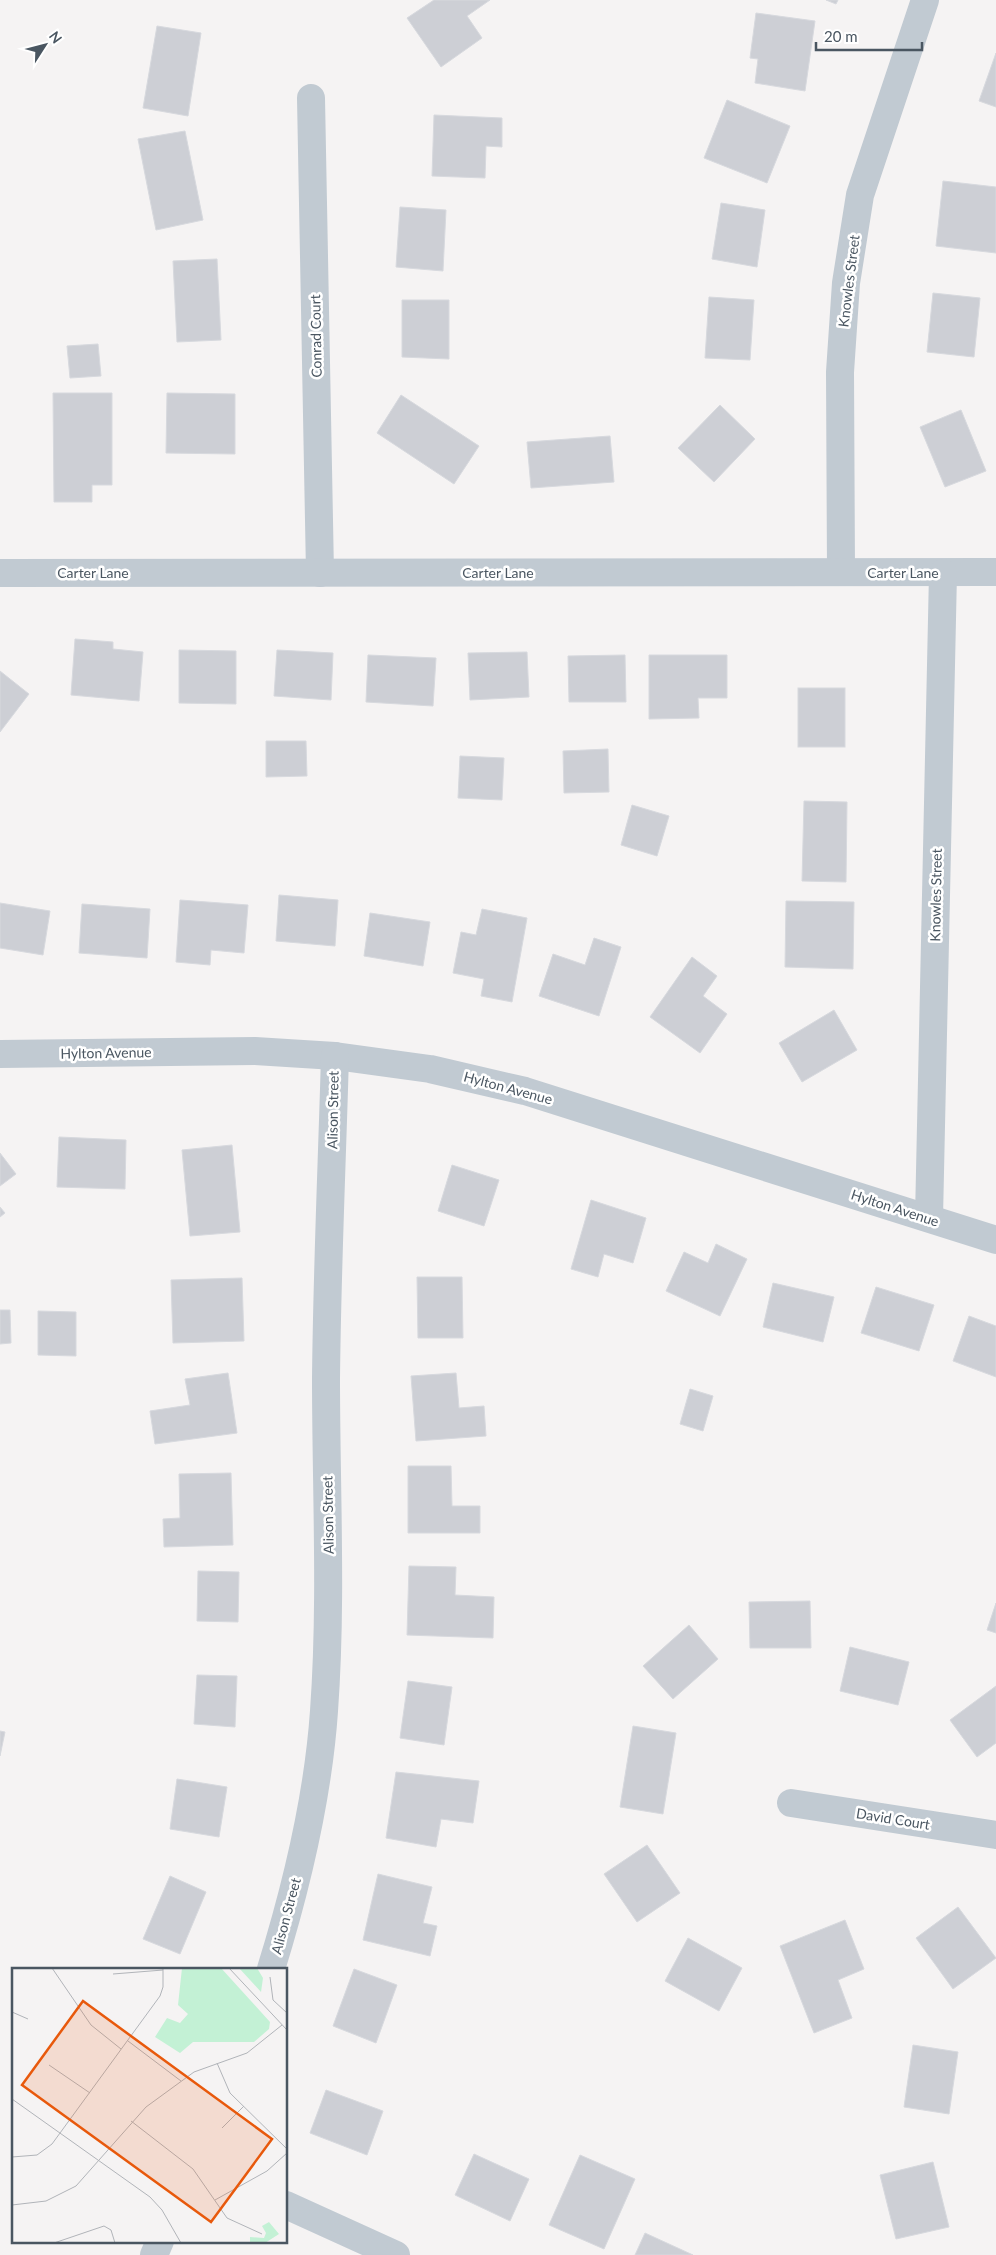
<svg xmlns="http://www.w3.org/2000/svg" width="996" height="2255" viewBox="0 0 996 2255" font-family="Lato,sans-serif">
  <rect width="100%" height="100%" fill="#f5f3f3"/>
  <!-- building -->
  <g fill="#cdcfd5" stroke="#d7d9de">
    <polygon points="434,0 490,0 467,16 482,38 441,67 407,18"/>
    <polygon points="826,0 838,0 836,4"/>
    <polygon points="756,13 815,21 805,91 755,83 758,59 750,58"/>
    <polygon points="157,26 201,33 188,116 143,108"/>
    <polygon points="996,53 996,107 979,101"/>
    <polygon points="727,100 790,126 767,183 704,158"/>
    <polygon points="434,115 502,118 502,147 486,146 485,178 432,176"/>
    <polygon points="185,131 203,220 156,230 138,139"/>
    <polygon points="943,181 996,187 996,253 936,246"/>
    <polygon points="721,203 765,210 757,267 712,259"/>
    <polygon points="400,207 446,210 443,271 396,267"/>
    <polygon points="217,259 221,340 177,342 173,261"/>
    <polygon points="933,293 980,298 974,357 927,352"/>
    <polygon points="709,297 754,300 750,360 705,358"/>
    <polygon points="402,300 449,300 449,359 402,357"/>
    <polygon points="98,344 101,376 70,378 67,346"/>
    <polygon points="53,393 112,393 112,485 92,485 92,502 54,502"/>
    <polygon points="167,393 235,394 235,454 166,453"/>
    <polygon points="401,395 479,446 454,484 377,433"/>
    <polygon points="720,405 755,439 714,482 678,448"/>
    <polygon points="961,410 986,471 945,487 920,427"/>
    <polygon points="610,436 614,482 531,488 527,442"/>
    <polygon points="75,639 113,642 113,649 143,652 139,701 71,695"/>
    <polygon points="179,650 236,651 236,704 179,703"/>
    <polygon points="277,650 333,653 331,700 274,696"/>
    <polygon points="527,652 529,697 470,700 468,653"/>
    <polygon points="368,655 436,658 433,706 366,702"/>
    <polygon points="625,655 626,702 569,702 568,656"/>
    <polygon points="649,655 727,655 727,698 698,698 699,718 649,719"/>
    <polygon points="0,671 29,694 0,732"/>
    <rect x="798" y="688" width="47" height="59"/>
    <polygon points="266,741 306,741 307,776 266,777"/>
    <polygon points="608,749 609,792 564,793 563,751"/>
    <polygon points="460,756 504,758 502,800 458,798"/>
    <polygon points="804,801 847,802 846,882 802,881"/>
    <polygon points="632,805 669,816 657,856 621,845"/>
    <polygon points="279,895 338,900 335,946 276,941"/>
    <polygon points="180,900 248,905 244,953 211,950 210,965 176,962"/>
    <polygon points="786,901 854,902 853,969 785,967"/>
    <polygon points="0,903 50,911 43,955 0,948"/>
    <polygon points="82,904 150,909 147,958 79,953"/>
    <polygon points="482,909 527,918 512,1002 481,996 484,979 453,973 461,932 476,935"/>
    <polygon points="370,913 430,922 423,966 364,956"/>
    <polygon points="594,938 621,947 599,1016 539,996 553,954 585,965"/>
    <polygon points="692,957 717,976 703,996 727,1014 700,1053 650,1017"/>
    <polygon points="834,1010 857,1050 802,1082 779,1043"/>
    <polygon points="59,1137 126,1140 125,1189 57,1187"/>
    <polygon points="232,1145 240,1232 190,1236 182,1150"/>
    <polygon points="0,1153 16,1174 0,1186"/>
    <polygon points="452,1165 499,1180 484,1226 438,1211"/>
    <polygon points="591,1200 646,1218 633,1263 604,1254 598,1277 571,1269"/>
    <polygon points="0,1207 5,1213 0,1217"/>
    <polygon points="716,1244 747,1259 720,1316 666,1291 684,1252 708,1263"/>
    <polygon points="417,1277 462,1277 463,1338 418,1338"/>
    <polygon points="242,1278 244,1341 173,1343 171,1280"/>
    <polygon points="773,1283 834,1297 823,1342 763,1327"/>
    <polygon points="876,1287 934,1305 919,1351 861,1333"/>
    <polygon points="0,1310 10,1310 11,1343 0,1344"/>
    <polygon points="38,1311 76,1312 76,1356 38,1355"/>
    <polygon points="969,1316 996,1326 996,1377 953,1361"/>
    <polygon points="228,1373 237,1433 155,1444 150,1411 190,1405 185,1379"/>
    <polygon points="456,1373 459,1408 484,1406 486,1436 416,1441 411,1376"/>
    <polygon points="690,1389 713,1396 703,1431 680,1424"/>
    <polygon points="408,1466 451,1466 452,1506 480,1506 480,1533 408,1533"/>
    <polygon points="231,1473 233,1545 164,1547 163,1519 180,1518 179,1474"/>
    <polygon points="409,1566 456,1567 455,1595 494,1597 493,1638 407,1635"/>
    <polygon points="198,1571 239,1572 238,1622 197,1621"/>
    <polygon points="810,1601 811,1648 750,1648 749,1602"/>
    <polygon points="996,1603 996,1633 987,1630"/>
    <polygon points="689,1625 718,1659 673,1699 643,1666"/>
    <polygon points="850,1647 909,1662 898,1705 840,1691"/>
    <polygon points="197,1675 237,1676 235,1727 194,1724"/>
    <polygon points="408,1681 452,1687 444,1745 400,1738"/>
    <polygon points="996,1686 996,1743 977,1757 950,1720"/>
    <polygon points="633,1726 676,1733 663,1814 620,1807"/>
    <polygon points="0,1731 5,1732 0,1756"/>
    <polygon points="396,1772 479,1781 473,1823 441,1819 436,1847 386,1838"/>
    <polygon points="177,1779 227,1787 219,1837 170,1829"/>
    <polygon points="647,1845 680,1893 637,1922 604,1874"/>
    <polygon points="378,1874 432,1887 423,1923 437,1926 430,1956 363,1940"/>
    <polygon points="170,1876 206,1892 180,1954 143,1939"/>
    <polygon points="958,1907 996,1958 953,1989 916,1938"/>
    <polygon points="845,1920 864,1969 838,1980 852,2018 814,2033 780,1946"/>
    <polygon points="688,1938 742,1968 719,2011 665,1981"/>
    <polygon points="354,1969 397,1985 376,2043 333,2026"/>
    <polygon points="913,2045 958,2052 949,2114 904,2107"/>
    <polygon points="326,2090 383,2111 367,2155 310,2133"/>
    <polygon points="474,2154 529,2179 510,2221 455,2195"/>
    <polygon points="580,2155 635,2179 604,2249 549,2225"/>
    <polygon points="933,2162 949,2227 896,2239 880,2175"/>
    <polygon points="645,2233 693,2255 635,2255"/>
  </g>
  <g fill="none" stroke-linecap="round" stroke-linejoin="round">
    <!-- minor -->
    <g stroke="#c1cad2" stroke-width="28">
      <polyline points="311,98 320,573"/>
      <polyline points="841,572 840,372 846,283 860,195 925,0"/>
      <polyline points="0,573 996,572"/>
      <polyline points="0,1054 255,1051 335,1056 430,1069 525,1091 996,1240"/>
      <polyline points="929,1218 943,573"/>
      <polyline points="791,1803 996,1835"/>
      <path d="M271,1969c26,-84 47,-170 53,-258 8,-110 2,-221 2,-332 1,-108 6,-216 9,-323"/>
      <polyline points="286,2205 396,2255"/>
      <polyline points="154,2255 160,2241"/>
    </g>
  </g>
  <g text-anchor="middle" stroke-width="5" stroke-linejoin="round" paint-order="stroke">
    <!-- street labels -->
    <g font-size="14" fill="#4a5661" stroke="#fff">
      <text transform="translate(849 281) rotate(-83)" y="5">Knowles Street</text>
      <text transform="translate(316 336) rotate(-91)" y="5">Conrad Court</text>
      <text x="93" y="578">Carter Lane</text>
      <text x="498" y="578">Carter Lane</text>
      <text x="903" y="578">Carter Lane</text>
      <text transform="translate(936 895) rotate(-89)" y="5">Knowles Street</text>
      <text transform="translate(106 1053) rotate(-1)" y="5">Hylton Avenue</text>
      <text transform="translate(508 1088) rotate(15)" y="5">Hylton Avenue</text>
      <text transform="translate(333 1110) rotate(-89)" y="5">Alison Street</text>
      <text transform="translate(895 1208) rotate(18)" y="5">Hylton Avenue</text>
      <text transform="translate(328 1515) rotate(-91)" y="5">Alison Street</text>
      <text transform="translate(893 1819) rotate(9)" y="5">David Court</text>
      <text transform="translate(286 1916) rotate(-75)" y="5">Alison Street</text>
    </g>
  </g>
  <!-- overview -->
  <g transform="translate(12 1968)">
    <rect width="275" height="275" fill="#f5f3f3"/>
    <path d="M170,0h39l49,54 -1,7 -15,13h-61l-13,11 -25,-16 12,-19 13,5 8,-9 -10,-9zM227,0h18l6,10 -2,14zM257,254l10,12 -14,9h-15v-6l14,1 2,-5 -4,-7z" fill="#c3f1d5"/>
    <path fill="none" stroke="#b1b4b9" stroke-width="1" d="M40,0l39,57 30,24M217,0l58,62M101,6l50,-4M258,9l3,23 14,13M0,44l16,7M116,73l53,40M205,95l13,30 57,56M37,97l41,28M0,131l138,98 12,13 19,33M119,153l62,48 34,49 35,16M210,160l22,-22M0,189l25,-2 15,-11 108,-148 3,-9v-19M203,232l52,-29 20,-18M0,237l34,-4 30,-15 70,-79 48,-35 53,-19 35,-28M42,275l50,-17 7,4 4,13"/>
    <path fill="#e8590c" fill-opacity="0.15" stroke="#e8590c" stroke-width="2.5" d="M71,33l189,138 -61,83 -189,-137z"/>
    <rect width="275" height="275" fill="none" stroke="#4a5661" stroke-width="2.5"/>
  </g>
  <!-- north arrow -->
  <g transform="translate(45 45) rotate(54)" stroke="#ffffff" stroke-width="4" paint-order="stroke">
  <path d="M0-4L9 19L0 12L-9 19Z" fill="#4a5661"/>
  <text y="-8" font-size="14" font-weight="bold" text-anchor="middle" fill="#4a5661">N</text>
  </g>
  <!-- scale -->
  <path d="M816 42v8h106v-8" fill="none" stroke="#4a5661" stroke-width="2.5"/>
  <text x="824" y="42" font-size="15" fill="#4a5661" stroke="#ffffff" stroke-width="4" paint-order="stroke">20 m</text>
</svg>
